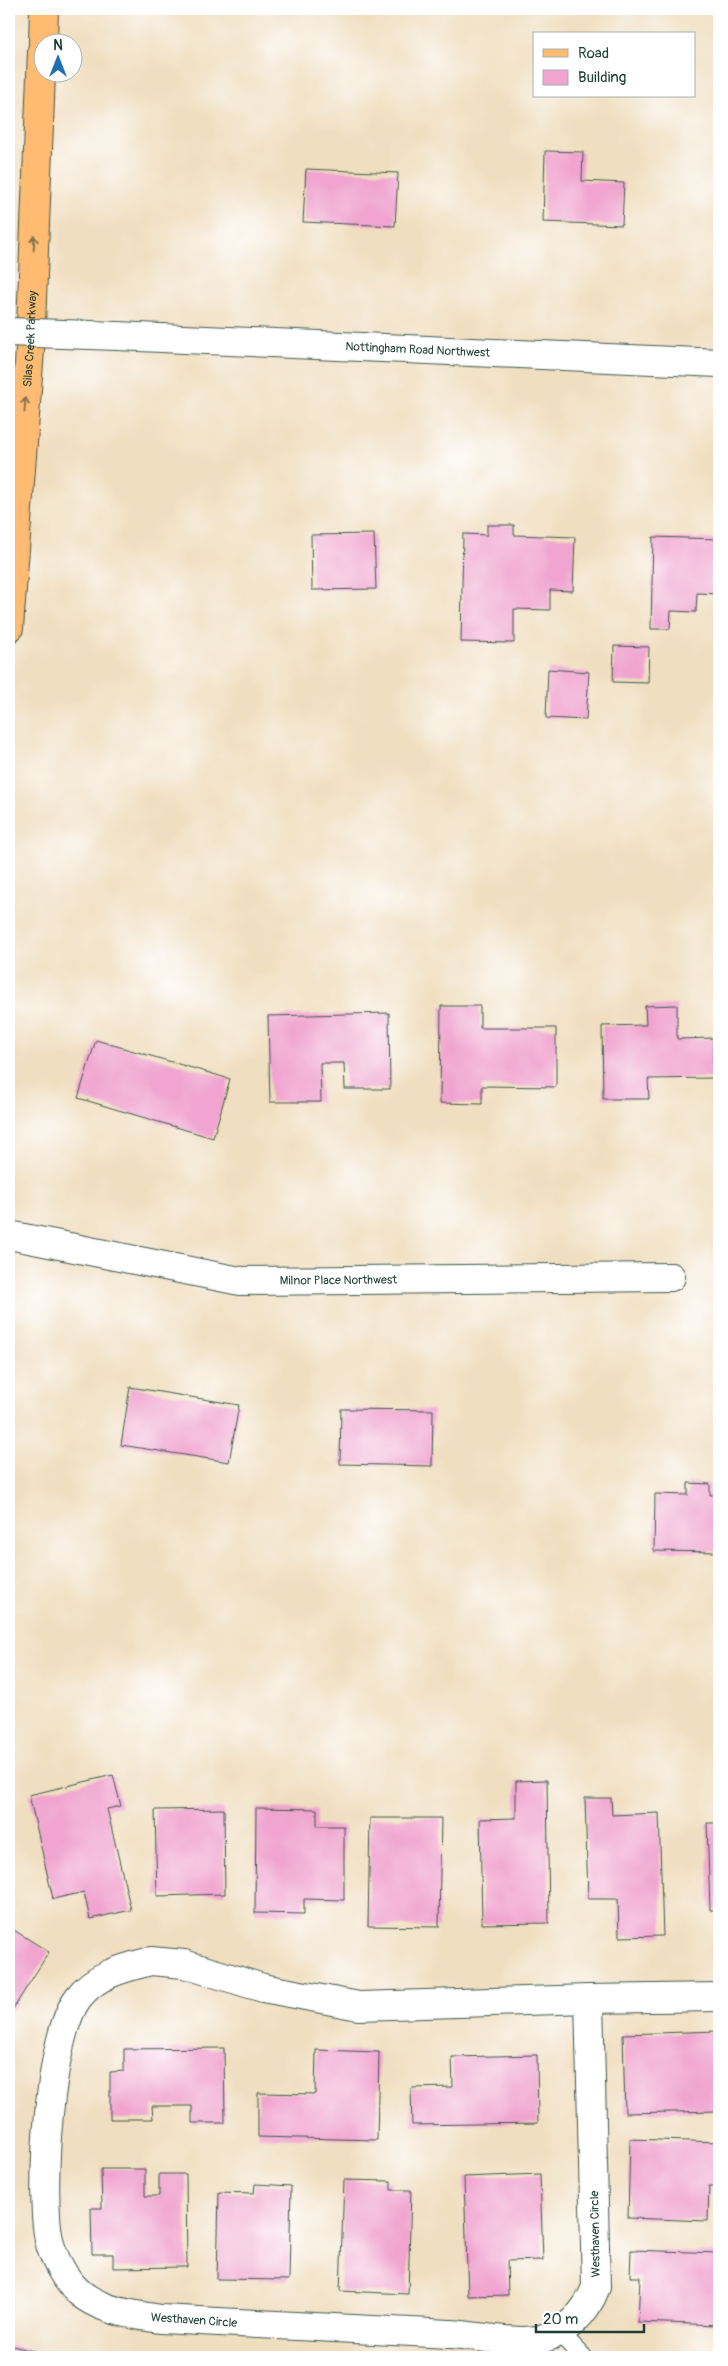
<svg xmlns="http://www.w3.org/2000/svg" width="728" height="2366" viewBox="0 0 728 2366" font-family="Pangolin,sans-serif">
  <rect width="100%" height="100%" fill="#fff"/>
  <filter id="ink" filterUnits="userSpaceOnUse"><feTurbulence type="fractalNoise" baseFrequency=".02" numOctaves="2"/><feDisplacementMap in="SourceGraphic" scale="10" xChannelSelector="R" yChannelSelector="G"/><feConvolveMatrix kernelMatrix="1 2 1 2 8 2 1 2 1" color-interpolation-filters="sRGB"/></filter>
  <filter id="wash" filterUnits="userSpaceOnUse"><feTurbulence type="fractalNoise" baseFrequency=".0096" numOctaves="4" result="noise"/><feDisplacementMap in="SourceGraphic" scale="20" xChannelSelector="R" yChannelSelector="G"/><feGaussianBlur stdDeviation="1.12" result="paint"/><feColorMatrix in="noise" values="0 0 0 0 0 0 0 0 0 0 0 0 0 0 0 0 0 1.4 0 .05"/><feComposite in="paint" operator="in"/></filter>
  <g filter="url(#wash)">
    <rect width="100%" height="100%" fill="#f0dec0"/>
    <g id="blocks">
      <!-- building -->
      <g fill="#f0a4cf">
        <polygon points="545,151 583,152 582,181 624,183 622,225 543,222"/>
        <polygon points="306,169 398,173 395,226 303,222"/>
        <polygon points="487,525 514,525 514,535 575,537 573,591 550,590 550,610 514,609 514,643 461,642 463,534 487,535"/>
        <polygon points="374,534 376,589 312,590 311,535"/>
        <polygon points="653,537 719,539 719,594 697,593 696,612 671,611 670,629 651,629"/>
        <polygon points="614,646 649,647 648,683 613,682"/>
        <polygon points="548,669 589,672 586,720 546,718"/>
        <polygon points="677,1005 677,1039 713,1038 713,1078 648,1079 649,1099 603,1099 602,1026 646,1025 645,1006"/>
        <polygon points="441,1006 480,1006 480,1028 556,1028 556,1087 482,1086 482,1104 440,1103"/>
        <polygon points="389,1013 390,1089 345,1089 344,1063 320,1063 321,1102 270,1102 268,1016"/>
        <polygon points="96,1040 230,1079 213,1138 78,1098"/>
        <polygon points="130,1387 239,1405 229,1462 121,1445"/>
        <polygon points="341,1409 433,1410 432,1466 340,1464"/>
        <polygon points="688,1483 710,1484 710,1495 719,1495 719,1552 654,1551 655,1494 688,1495"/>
        <polygon points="113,1775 121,1806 107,1809 131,1910 90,1919 84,1892 53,1899 29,1795"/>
        <polygon points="547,1780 549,1923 482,1924 480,1819 516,1818 516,1781"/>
        <polygon points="585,1798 611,1798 612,1815 659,1813 663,1936 619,1937 618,1899 588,1899"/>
        <polygon points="256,1808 317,1809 317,1826 344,1826 344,1900 304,1899 304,1914 255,1913"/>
        <polygon points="224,1809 225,1894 157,1896 155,1810"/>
        <polygon points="370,1818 441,1818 439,1927 368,1926"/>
        <polygon points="707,1823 719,1823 719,1910 710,1910"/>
        <polygon points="9,1927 49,1952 13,2009 9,2006"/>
        <polygon points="719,2031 719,2111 625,2113 623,2034"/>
        <polygon points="224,2048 225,2123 192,2123 192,2106 152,2106 153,2119 110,2119 110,2072 124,2071 124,2049"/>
        <polygon points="316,2050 379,2052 377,2140 258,2137 258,2093 315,2094"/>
        <polygon points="537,2055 538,2123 412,2125 411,2088 453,2087 452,2057"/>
        <polygon points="630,2139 719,2142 719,2186 709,2186 708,2221 628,2218"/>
        <polygon points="101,2169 145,2169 145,2196 159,2196 159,2174 186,2174 187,2267 113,2268 113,2254 92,2254 91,2208 102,2208"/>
        <polygon points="540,2174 543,2260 507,2261 508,2295 468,2296 464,2177"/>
        <polygon points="344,2180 391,2181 391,2190 411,2190 408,2294 340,2291"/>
        <polygon points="255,2184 291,2186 289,2280 217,2279 219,2192 254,2193"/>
        <polygon points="631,2250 719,2253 719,2325 638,2322 640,2277 630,2277"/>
        <polygon points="9,2345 57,2357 9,2357"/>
      </g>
    </g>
  </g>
  <g filter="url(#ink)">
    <use href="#blocks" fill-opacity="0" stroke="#3e5549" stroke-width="1"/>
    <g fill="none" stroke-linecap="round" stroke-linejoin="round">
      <!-- lane casing -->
      <g stroke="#3e5549" stroke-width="20">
        <polyline id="lane" points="559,2332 583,2357"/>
      </g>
      <!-- street casing -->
      <g stroke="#3e5549" stroke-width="30">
        <g id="street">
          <path id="s1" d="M117,336l602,27"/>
          <path id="s2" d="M9,1235l231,46 431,-4"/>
          <path d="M151,1961l33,3 79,24 96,18 230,-7 7,288c-10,26 -27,44 -55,52 -23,6 -66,-4 -91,-5 -97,-5 -193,-10 -289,-15 -31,-5 -69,-9 -90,-35 -10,-12 -19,-30 -22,-44 -10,-50 0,-203 29,-242 18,-24 46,-30 73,-37z"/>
          <polyline points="589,1999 719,1997"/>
        </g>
      </g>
      <!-- primary casing -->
      <g stroke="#3e5549" stroke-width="30">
        <g id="primary">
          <polyline points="43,42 44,9"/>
          <path id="s3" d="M9,628l21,-278 12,-300"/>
        </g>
      </g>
      <!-- lane -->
      <use href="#lane" stroke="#fff" stroke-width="18"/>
      <!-- street -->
      <use href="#street" stroke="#fff" stroke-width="28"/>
      <!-- primary -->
      <use href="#primary" stroke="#ffbb71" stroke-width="28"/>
      <!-- street-bridge casing -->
      <g stroke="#3e5549" stroke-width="30" stroke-linecap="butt">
        <polyline id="street-bridge" points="9,332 117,336"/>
      </g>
      <!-- street-bridge -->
      <use href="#street-bridge" stroke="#fff" stroke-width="28"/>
    </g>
    <!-- one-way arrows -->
    <defs><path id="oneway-shaft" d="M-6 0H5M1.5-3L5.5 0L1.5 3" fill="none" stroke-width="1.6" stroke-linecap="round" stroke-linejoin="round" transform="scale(1.25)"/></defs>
    <g stroke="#84764f">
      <use href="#oneway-shaft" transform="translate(34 243) rotate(-88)"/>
      <use href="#oneway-shaft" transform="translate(25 405) rotate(-86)"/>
    </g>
  </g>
  <g text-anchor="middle" stroke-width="4" stroke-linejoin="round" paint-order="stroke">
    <!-- street labels -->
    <g font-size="12" fill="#1f3d34" stroke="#fff">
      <text dy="4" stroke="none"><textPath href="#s3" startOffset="290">Silas Creek Parkway</textPath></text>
      <text dy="4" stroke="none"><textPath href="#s1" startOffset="301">Nottingham Road Northwest</textPath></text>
      <text dy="4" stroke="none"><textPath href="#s2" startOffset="334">Milnor Place Northwest</textPath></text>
      <text transform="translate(595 2234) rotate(-91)" y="4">Westhaven Circle</text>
      <text transform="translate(194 2320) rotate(4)" y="4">Westhaven Circle</text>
    </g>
  </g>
  <!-- margin -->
  <rect width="728" height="2366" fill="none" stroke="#fff" stroke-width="30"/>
  <!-- legend -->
  <rect x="533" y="32" width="162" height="65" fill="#ffffff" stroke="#a5b1ae"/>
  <rect x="543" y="49" width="25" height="8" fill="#ffbb71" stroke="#a5b1ae"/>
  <text x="578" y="58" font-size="15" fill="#1f3d34">Road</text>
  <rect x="543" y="70" width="25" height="15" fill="#f0a4cf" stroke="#a5b1ae"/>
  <text x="578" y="82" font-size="15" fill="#1f3d34">Building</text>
  <!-- north arrow -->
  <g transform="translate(58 58)"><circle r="24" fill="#ffffff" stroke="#a5b1ae"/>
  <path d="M0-4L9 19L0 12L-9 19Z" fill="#1f6fb2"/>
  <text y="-8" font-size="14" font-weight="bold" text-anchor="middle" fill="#1f3d34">N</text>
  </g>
  <!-- scale -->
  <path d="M536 2324v8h108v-8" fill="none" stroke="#1f3d34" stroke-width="2.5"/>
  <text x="543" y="2324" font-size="15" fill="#1f3d34" stroke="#ffffff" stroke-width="4" paint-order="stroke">20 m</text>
</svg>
